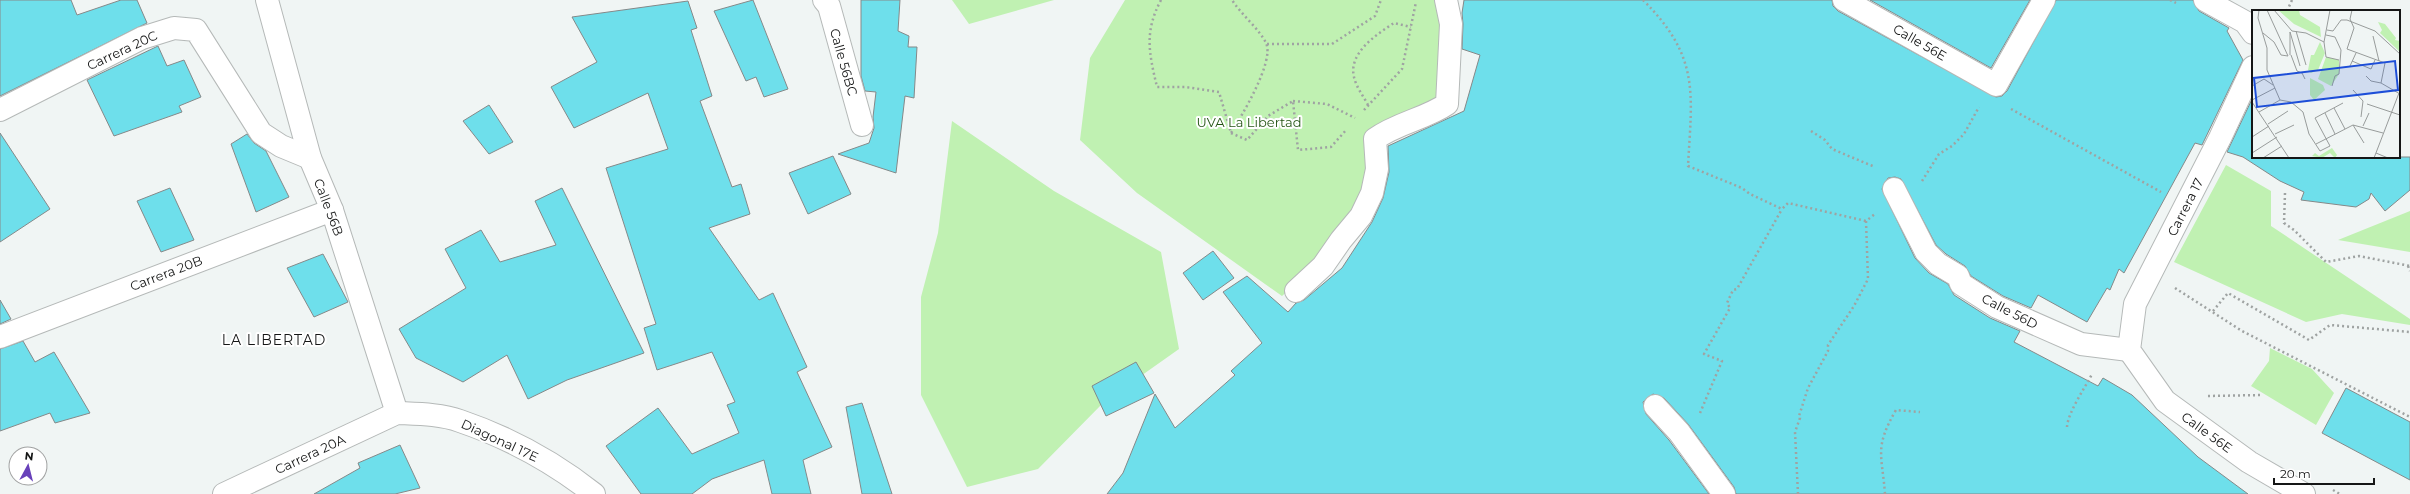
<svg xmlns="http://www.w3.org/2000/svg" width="2410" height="494" viewBox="0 0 2410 494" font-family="Montserrat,sans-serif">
  <rect width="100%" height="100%" fill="#f0f5f4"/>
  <!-- green -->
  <g fill="#c0f1b2">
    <polygon points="952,0 1054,0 969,24"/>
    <polygon points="1125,0 1442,0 1443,101 1383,128 1367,192 1320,262 1282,296 1137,193 1080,140 1090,58"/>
    <polygon points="952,121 1054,191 1161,252 1179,349 1104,402 1038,469 967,487 921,395 921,297 938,233"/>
    <polygon points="2226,165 2271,191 2271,226 2410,319 2410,325 2342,314 2306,322 2174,262"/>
    <polygon points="2410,211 2410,252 2338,240"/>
    <polygon points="2270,348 2312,369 2334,393 2316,425 2251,386 2269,361"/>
  </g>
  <!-- building -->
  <g fill="#6edfeb" stroke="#858989">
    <polygon points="0,0 71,0 77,15 121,0 137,0 147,23 0,96"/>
    <polygon points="753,0 788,89 764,97 756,77 746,81 714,11"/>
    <polygon points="861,0 900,0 898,31 909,36 908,47 917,47 914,98 905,96 896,173 838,154 869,143 874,128 873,117 876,92 865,91 861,76"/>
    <polygon points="1464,0 1832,0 1833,6 1838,11 1996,97 2002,96 2007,91 2056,0 2193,0 2199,11 2229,28 2227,31 2243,60 2202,145 2195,143 2124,273 2119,269 2110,290 2107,288 2087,322 2038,295 2031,308 2003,296 1971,276 1965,266 1946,254 1936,245 1901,179 1895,177 1888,178 1882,189 1915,258 1929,273 1948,284 1954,295 1990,318 2020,331 2014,342 2098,386 2103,378 2132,395 2198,457 2248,494 1736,494 1734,487 1688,424 1664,398 1653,394 1643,402 1646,414 1669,440 1709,494 1107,494 1123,473 1155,394 1175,428 1235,375 1231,371 1262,343 1223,292 1247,276 1288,312 1296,303 1304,300 1342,268 1372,222 1383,198 1389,172 1388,146 1464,111 1480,55 1462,49 1463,24 1462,13"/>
    <polygon points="1870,0 2030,0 1991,68"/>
    <polygon points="688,1 697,28 691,30 712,96 700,101 732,187 741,184 750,214 709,228 759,300 773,293 807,367 797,372 832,447 803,460 811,494 772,494 764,460 712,479 692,494 641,494 606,446 658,408 692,454 739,433 727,405 735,402 712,352 657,370 644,328 656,324 606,168 668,149 648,93 574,128 551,87 597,62 572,17"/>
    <polygon points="158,46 167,66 184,60 201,97 179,106 182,112 114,136 87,80"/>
    <polygon points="2253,97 2253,157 2410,157 2410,190 2385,211 2371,193 2369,199 2356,207 2301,200 2304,192 2280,181 2243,157 2227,152"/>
    <polygon points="489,105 513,142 489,154 463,121"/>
    <polygon points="0,133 50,209 0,242"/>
    <polygon points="247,134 254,143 266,151 289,197 256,212 231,144"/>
    <polygon points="833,156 851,194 808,214 789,173"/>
    <polygon points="170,188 194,240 161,252 137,201"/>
    <polygon points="562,188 644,353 567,380 528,399 507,355 463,382 416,358 399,329 466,288 445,249 481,230 500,262 556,245 535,201"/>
    <polygon points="1213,251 1234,278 1203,300 1183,273"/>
    <polygon points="323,254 348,302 314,317 287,268"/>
    <polygon points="0,300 11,319 0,324"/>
    <polygon points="23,341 35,362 54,352 90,413 55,423 50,413 0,431 0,349"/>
    <polygon points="1136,362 1154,393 1106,416 1092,386"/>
    <polygon points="2346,388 2410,422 2410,480 2322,433"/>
    <polygon points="862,403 892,494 862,494 846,407"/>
    <polygon points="400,445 420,488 395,494 314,494 360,468 358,463"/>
  </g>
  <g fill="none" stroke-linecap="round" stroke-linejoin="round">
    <!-- minor casing -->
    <g stroke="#b5b9b8" stroke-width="24">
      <g id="minor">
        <polyline points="267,0 310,158 332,210 397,413"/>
        <polyline points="824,0 829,6 862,125"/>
        <polyline points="1844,0 1996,85 2044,0"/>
        <polyline points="0,110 142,38 174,28 196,30 261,133 281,146 310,158"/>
        <polyline points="1894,189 1926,252 1938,264 1958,276 1961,284 1997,307 2081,344 2129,350"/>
        <path d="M1296,291l27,-25 18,-26 20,-24 11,-23 5,-24 -2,-30c22,-16 50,-20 72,-35l4,-80 -5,-24"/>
        <polyline points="0,337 332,210"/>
        <polyline points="1655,406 1679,432 1724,494"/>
        <path d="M224,494l173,-81c21,1 43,1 63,8 47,16 95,42 134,73"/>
      </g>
    </g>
    <!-- tertiary casing -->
    <g stroke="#b5b9b8" stroke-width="24">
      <g id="tertiary">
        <polyline points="2205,0 2245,22 2253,33"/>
        <polyline points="2253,67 2220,138 2135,304 2129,350 2165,401 2249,462 2304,494"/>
      </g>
    </g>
    <!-- path -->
    <g stroke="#9fa3a2" stroke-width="2.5" stroke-dasharray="2 3" stroke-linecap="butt">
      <path d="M1161,0c-17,32 -12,53 -4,87h28l34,5 12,41c10,-16 44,-72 35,-90 -6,-13 -25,-29 -34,-43"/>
      <path d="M1643,0c57,57 49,92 45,166l54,22 8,6 32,15 6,-6 78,18"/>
      <polyline points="2170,0 2176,3"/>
      <polyline points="2287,11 2292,0"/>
      <polyline points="1267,44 1332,44 1375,16 1381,0"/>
      <polyline points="1293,101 1327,104 1355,118"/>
      <path d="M1368,105c-4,-8 -12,-18 -14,-28 -6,-24 23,-43 40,-54l17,4"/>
      <polyline points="2011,109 2161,192"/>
      <polyline points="1364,110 1402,69 1416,2"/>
      <polyline points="1811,131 1825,140 1832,149 1875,167"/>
      <polyline points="1231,133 1247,140 1268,116 1293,101 1298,150 1331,147 1347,129"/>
      <polyline points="1922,181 1939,154 1952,146 1964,134 1979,107"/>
      <polyline points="2285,193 2284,223 2294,230 2326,262 2359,256 2410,266"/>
      <polyline points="2408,266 2410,271"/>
      <polyline points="2175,288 2242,331 2410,417"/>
      <polyline points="2213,311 2228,293 2309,340 2330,325 2410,332"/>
      <polyline points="2208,396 2262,395"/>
      <polyline points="1700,413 1722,361 1704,354 1730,308 1727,303 1733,290 1737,289 1782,209"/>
      <path d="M2067,427c1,-15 18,-39 25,-53"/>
      <polyline points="2333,490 2340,494"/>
      <polyline points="1798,494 1795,432 1800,418 1799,416 1808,388 1828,351 1828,345 1854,306 1868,279 1866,221 1875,214"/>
      <path d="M1885,494c-3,-40 -11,-46 11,-84l24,2"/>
    </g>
    <!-- minor -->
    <use href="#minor" stroke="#fff" stroke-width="22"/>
    <!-- tertiary -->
    <use href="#tertiary" stroke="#fff" stroke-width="22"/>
  </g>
  <g text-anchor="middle" stroke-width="4" stroke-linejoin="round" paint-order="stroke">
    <!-- street labels -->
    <g font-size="13" fill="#151616" stroke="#fff">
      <text transform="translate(1920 42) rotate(30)" y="5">Calle 56E</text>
      <text transform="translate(122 50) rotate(-25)" y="5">Carrera 20C</text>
      <text transform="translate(844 62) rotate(74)" y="5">Calle 56BC</text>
      <text transform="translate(329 207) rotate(69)" y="5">Calle 56B</text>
      <text transform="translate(2185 207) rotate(-63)" y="5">Carrera 17</text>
      <text transform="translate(166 273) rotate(-21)" y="5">Carrera 20B</text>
      <text transform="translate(2010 311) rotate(27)" y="5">Calle 56D</text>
      <text transform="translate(2207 432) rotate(36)" y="5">Calle 56E</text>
      <text transform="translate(500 440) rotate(25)" y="5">Diagonal 17E</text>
      <text transform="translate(310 454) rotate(-25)" y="5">Carrera 20A</text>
    </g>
    <!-- park labels -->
    <g font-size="13" fill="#245414" stroke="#fff">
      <text x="1249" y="127">UVA La Libertad</text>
    </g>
    <!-- neighbourhood labels -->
    <g font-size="14" letter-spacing="1" fill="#151616" stroke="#fff">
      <text x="274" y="345">LA LIBERTAD</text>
    </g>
  </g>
  <!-- overview -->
  <g transform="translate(2252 10)">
    <rect width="148" height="148" fill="#f0f5f4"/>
    <path d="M26,0h21l1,5 20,12 1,10 -27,-13zM126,12l7,2 11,14 -1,2 5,1v11l-20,-19 2,-3zM68,32l5,11 -7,17 -7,3 -3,-3 3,-15h3zM74,47l13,3v14l-8,12 -13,-7zM58,68l13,7 2,5 -11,10 -4,-5zM80,138l5,7 -2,3 -5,-5 -8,5 -10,-2 3,-3 4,3z" fill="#c0f1b2"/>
    <path fill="none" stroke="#989c9b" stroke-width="1" d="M7,0l-1,8 9,30v22l13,30M15,0l21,46M22,0l18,21M78,0l-6,32 2,15 13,3M100,0l-2,9 4,9 -7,21 38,14 -4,20M75,20l6,1 8,-11h6l28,11 25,23M40,21l14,2 18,9M44,21l10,34M38,22l10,34M38,22v23M11,23l11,9 7,13 7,1M74,25l9,2 6,13 -2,24 -4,2 -3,10M121,26l6,25M39,45l6,16 5,2 3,6M100,51l19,8 4,-9M98,56l6,-13M114,66l5,5 10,2M129,73l19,11M0,76l12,-7 9,6M101,80l10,11 -2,16M0,90l23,-12M28,90l11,2 12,10 6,22 11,17 10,-5 -15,-28 28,-15M0,92l37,56M115,94l33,11M82,98l11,21M7,102l21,-12M73,103l10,21M16,114l20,-13M101,115l11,18M111,116l6,-13M23,124l19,-9M0,127l17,-11M64,134l37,-19 30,8M0,143l25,-16M124,143l12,5M11,148l19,-12M122,148l25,-65"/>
    <path fill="#1d4ed8" fill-opacity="0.15" stroke="#1d4ed8" stroke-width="2" d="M143,51l3,29 -141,17 -3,-29z"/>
    <rect width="148" height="148" fill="none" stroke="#151616" stroke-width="2"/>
  </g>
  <!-- north arrow -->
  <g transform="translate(28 466) rotate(7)"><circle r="19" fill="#ffffff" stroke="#a1a2a2"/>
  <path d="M0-3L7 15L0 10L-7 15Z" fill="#6841ba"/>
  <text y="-6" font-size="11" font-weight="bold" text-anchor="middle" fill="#151616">N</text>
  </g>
  <!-- scale -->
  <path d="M2274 478v6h100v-6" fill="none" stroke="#151616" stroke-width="2"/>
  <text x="2280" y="478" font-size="12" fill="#151616" stroke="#ffffff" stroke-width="3" paint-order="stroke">20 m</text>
</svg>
